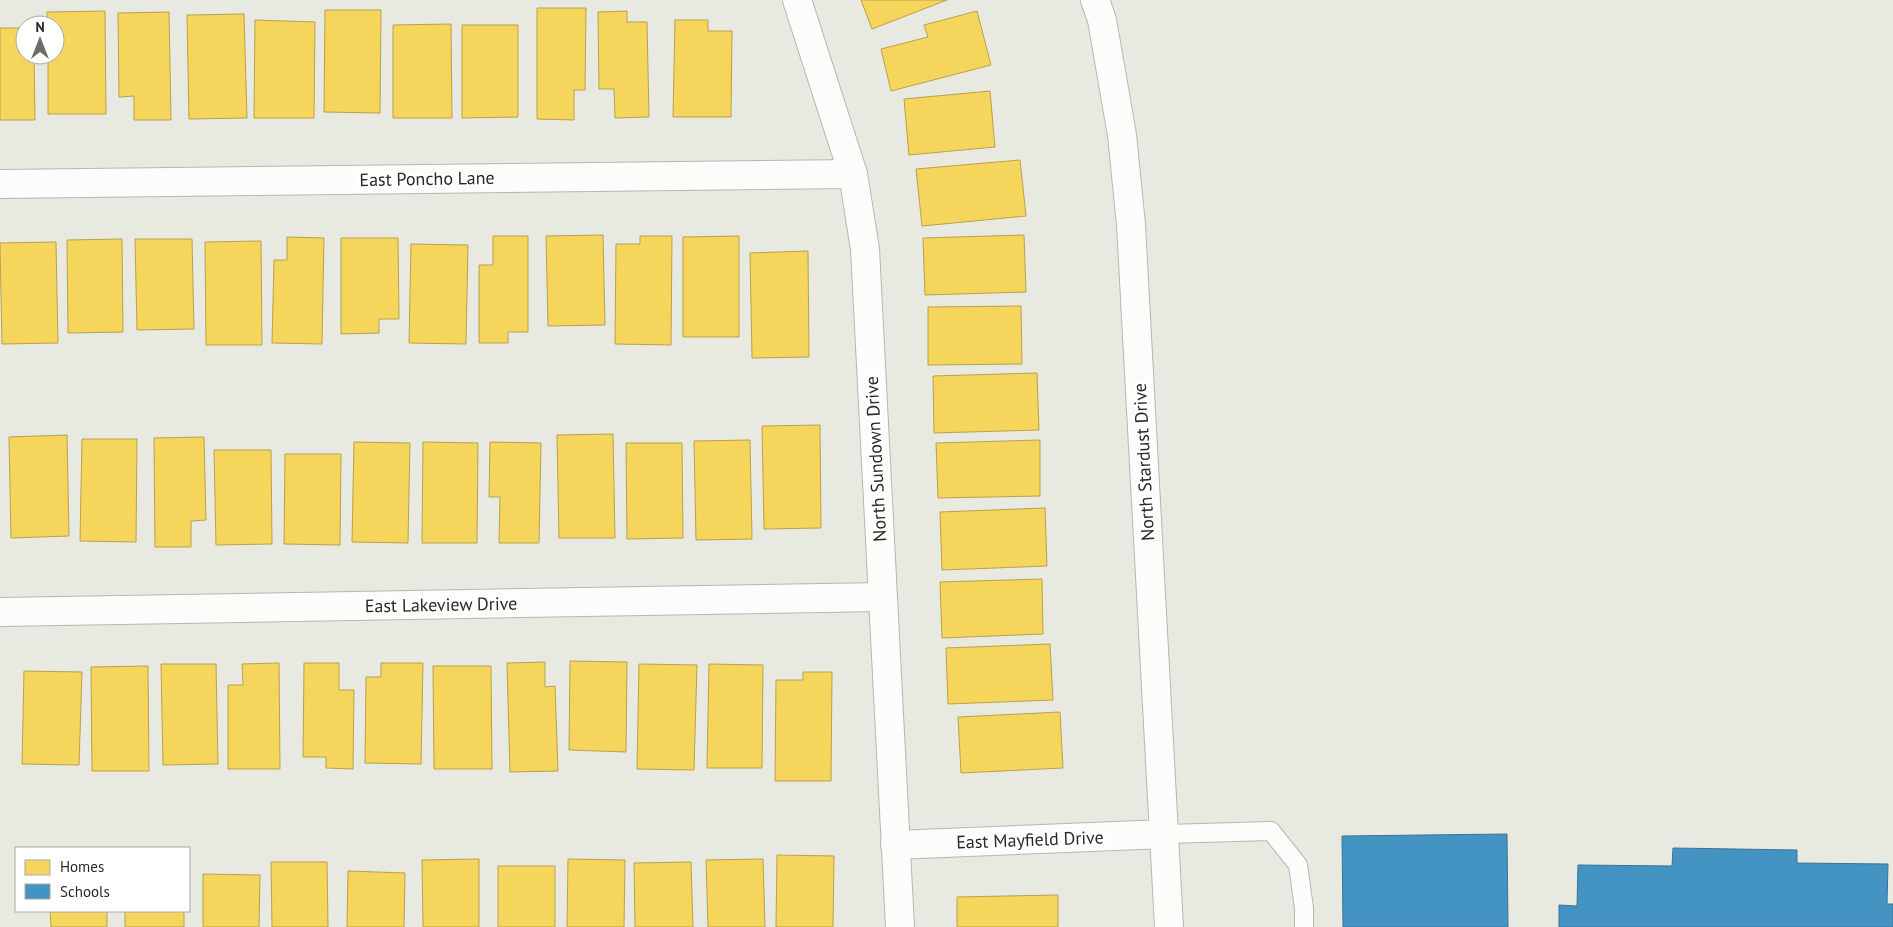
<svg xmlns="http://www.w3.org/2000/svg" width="1893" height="927" viewBox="0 0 1893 927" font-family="'PT Sans',sans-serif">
  <rect width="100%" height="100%" fill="#e8eae2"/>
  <!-- homes -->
  <g fill="#f6d55c" stroke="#b8a14b">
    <polygon points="861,0 947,0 872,29"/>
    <polygon points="537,8 586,8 585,90 574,90 574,120 537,119"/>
    <polygon points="325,10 381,10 380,113 324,112"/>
    <polygon points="105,11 106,114 48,114 48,55 55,55 55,25 47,25 47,12"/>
    <polygon points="627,11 627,22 647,22 649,117 615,118 614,89 599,89 598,12"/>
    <polygon points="977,11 991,65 891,91 881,49 928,37 924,25"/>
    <polygon points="169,12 171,120 134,120 134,96 119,97 118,13"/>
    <polygon points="244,14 247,118 189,119 187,15"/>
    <polygon points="255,20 315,22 314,118 254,118"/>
    <polygon points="675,20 708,20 708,31 732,31 731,117 673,117"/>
    <polygon points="451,24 452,118 393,118 393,25"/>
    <polygon points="462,25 518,25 518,117 462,118"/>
    <polygon points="0,28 25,28 25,55 34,55 35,120 0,120"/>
    <polygon points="990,91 995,147 909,155 904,99"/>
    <polygon points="1020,160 1026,216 922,226 916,169"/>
    <polygon points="603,235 605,325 548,326 546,236"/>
    <polygon points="1024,235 1026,292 925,295 923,238"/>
    <polygon points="493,236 528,236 528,332 508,332 508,343 479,343 479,265 493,265"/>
    <polygon points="640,236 672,236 671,345 615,344 616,244 640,244"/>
    <polygon points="739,236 739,337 683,337 683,237"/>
    <polygon points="287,237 324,238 322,344 272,343 274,260 287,260"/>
    <polygon points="341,238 398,238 399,319 379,319 379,333 341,334"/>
    <polygon points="122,239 123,332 68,333 67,240"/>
    <polygon points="135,239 192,239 194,329 137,330"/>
    <polygon points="261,241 262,345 206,345 205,242"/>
    <polygon points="56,242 58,343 2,344 0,243"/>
    <polygon points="411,244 468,245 466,344 409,343"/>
    <polygon points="808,251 809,357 752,358 750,253"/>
    <polygon points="1021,306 1022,364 928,365 928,307"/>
    <polygon points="1037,373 1039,430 934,433 933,376"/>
    <polygon points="820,425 821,528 764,529 762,426"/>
    <polygon points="613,434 615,538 559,538 557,435"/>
    <polygon points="67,435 69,536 11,538 9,437"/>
    <polygon points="204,437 206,520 191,521 191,547 155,547 154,438"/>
    <polygon points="82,439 137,439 136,542 80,541"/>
    <polygon points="750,440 752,539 696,540 694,441"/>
    <polygon points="1040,440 1040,496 938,498 936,443"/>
    <polygon points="354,442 410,443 408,543 352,542"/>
    <polygon points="423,442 478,443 477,543 422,543"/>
    <polygon points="490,442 541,443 539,543 499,543 500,497 489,497"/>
    <polygon points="626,443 682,443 683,538 627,539"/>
    <polygon points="214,450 271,450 272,544 216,545"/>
    <polygon points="285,454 341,454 340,545 284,544"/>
    <polygon points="1045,508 1047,566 942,570 940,512"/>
    <polygon points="1042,579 1043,634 942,638 940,582"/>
    <polygon points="1050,644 1053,700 948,704 946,648"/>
    <polygon points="570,661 627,662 626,752 569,750"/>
    <polygon points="545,662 545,687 555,686 558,771 510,772 507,663"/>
    <polygon points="279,663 280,769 228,769 228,685 243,685 242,664"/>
    <polygon points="304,663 339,663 339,690 354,690 353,769 326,768 326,757 303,757"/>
    <polygon points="381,663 423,663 421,764 365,763 366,677 381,677"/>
    <polygon points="161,664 216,664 218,764 163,765"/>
    <polygon points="639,664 697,665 694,770 637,769"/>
    <polygon points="709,664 763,665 762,768 707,768"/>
    <polygon points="148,666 149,771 92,771 91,667"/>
    <polygon points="433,666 491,666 492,769 434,769"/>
    <polygon points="24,671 82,672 79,765 22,764"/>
    <polygon points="803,672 832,672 831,781 775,781 776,680 803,680"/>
    <polygon points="1060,712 1063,768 961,773 958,717"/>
    <polygon points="777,855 834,856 833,927 776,927"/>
    <polygon points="479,859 479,927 423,927 422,860"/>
    <polygon points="568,859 625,860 624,927 567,927"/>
    <polygon points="763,859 765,927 708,927 706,860"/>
    <polygon points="271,862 327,862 328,927 272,927"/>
    <polygon points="691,862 693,927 635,927 634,863"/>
    <rect x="498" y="866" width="57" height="61"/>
    <polygon points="348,871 405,873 404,927 347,927"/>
    <polygon points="203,874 260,875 259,927 203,927"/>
    <polygon points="1058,895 1058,927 957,927 957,897"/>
    <polygon points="50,911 107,911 107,927 51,927"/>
    <rect x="125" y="911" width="59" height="16"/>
  </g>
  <!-- schools -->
  <g fill="#4393c3" stroke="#3b7393">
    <polygon points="1507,834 1508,927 1343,927 1342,836"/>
    <polygon points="1673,848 1797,850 1797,863 1888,864 1887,904 1893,904 1893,927 1559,927 1559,905 1577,906 1578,865 1672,866"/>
  </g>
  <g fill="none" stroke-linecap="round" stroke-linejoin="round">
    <!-- service casing -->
    <g stroke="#b6b7b2" stroke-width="20">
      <polyline id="service" points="1165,834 1271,831 1298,865 1304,908 1304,927"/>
    </g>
    <!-- minor casing -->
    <g stroke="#b6b7b2" stroke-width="30">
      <g id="minor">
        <polyline points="797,0 853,174 865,249 900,927"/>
        <polyline points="1095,0 1102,20 1122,135 1131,225 1169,927"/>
        <polyline points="0,184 853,174"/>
        <polyline points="0,612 882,597"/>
        <polyline points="895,845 1165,834"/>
      </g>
    </g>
    <!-- service -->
    <use href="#service" stroke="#fcfcfb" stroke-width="18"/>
    <!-- minor -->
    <use href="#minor" stroke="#fcfcfb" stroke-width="28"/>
  </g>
  <g text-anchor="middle" stroke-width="5" stroke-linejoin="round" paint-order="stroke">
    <!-- street labels -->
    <g font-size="18" fill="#272923" stroke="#fff">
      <text transform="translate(427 179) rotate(-1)" y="6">East Poncho Lane</text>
      <text transform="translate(876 459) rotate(-93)" y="6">North Sundown Drive</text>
      <text transform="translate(1144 462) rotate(-93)" y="6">North Stardust Drive</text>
      <text transform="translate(441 605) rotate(-1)" y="6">East Lakeview Drive</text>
      <text transform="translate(1030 840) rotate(-2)" y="6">East Mayfield Drive</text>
    </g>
  </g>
  <!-- legend -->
  <rect x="15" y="847" width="175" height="65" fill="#ffffff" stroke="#a9a9a7"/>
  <rect x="25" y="860" width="25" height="15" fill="#f6d55c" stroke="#a9a9a7"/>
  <text x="60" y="872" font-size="15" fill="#272923">Homes</text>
  <rect x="25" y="884" width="25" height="15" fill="#4393c3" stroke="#a9a9a7"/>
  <text x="60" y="897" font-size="15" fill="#272923">Schools</text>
  <!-- north arrow -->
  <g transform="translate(40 40)"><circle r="24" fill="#ffffff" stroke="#a9a9a7"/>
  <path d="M0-4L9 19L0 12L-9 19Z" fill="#6b6d66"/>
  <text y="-8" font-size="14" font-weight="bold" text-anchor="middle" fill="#272923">N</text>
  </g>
</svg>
